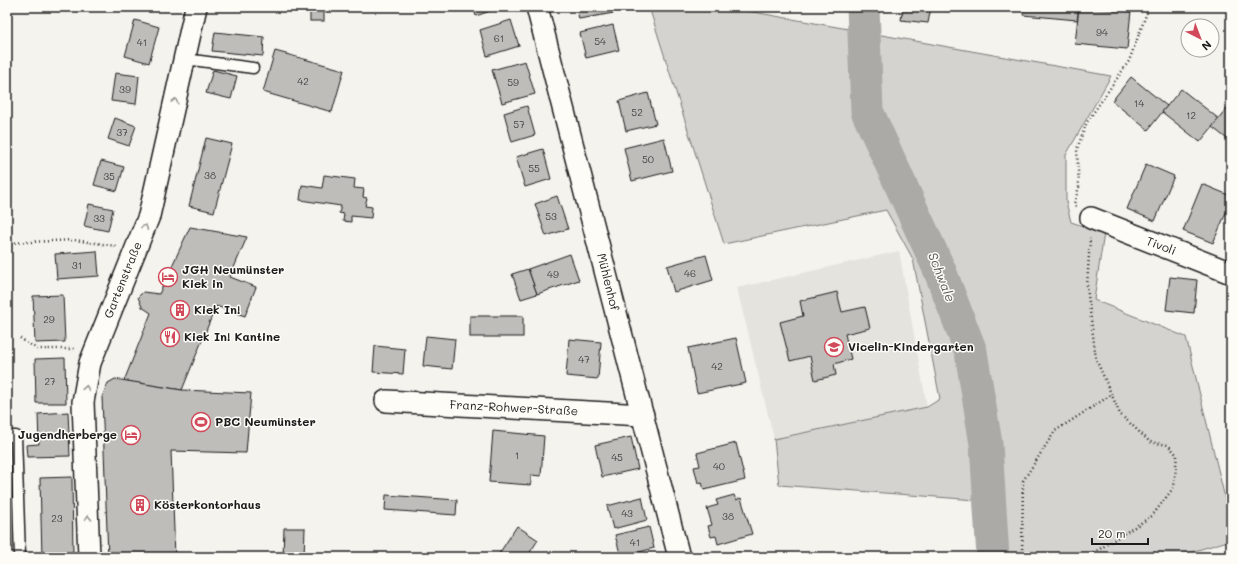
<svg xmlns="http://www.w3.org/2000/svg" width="1238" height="564" viewBox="0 0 1238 564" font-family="Mali,sans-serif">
  <rect width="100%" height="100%" fill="#f4f3ee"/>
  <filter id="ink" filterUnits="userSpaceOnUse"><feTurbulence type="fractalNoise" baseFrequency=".025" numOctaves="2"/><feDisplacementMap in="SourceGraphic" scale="8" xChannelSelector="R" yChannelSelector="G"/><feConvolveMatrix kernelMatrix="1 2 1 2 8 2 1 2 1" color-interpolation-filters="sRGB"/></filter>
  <g filter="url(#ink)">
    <!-- built -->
    <polygon fill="#e4e3de" points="899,251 927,407 774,439 737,288"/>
    <!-- green -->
    <polygon fill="#d4d3cf" stroke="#787876" points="649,7 725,7 1111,76 1066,155 1066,202 1071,222 1104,233 1094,300 1186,337 1231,523 1231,540 1178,556 1124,555 1119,557 993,557 989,501 779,485 774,439 927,407 940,399 913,259 886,210 724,244"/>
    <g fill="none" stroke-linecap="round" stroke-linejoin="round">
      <!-- river -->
      <polyline stroke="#abaaa6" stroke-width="33" points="863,7 867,111 940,271 971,352 986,444 993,557"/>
    </g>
    <!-- building -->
    <g fill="#bebdba" stroke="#1c1c1c">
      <rect x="310" y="7" width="14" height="14"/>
      <polygon points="473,7 501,7 476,16"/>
      <polygon points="576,7 613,7 614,13 579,19"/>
      <polygon points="903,7 931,7 928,23 901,20"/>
      <polygon points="1024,7 1079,7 1077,20 1023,15"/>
      <polygon points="1079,7 1131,11 1127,49 1075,44"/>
      <polygon points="135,20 159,27 149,63 125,56"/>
      <polygon points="511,20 519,46 487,56 480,30"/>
      <polygon points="613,25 619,50 586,58 580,33"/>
      <polygon points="215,32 264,37 263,56 212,51"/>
      <polygon points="275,51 344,70 332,112 263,92"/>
      <polygon points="525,61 535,94 502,103 492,70"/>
      <polygon points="213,70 237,76 231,99 206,93"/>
      <polygon points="115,73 139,76 136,104 111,101"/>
      <polygon points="1131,77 1167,106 1148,130 1112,101"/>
      <polygon points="1181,89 1219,119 1200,142 1162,112"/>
      <polygon points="648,93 656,124 626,131 619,101"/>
      <polygon points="1231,104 1231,142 1212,127"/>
      <polygon points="527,106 535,135 512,142 504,113"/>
      <polygon points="115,118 136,126 129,146 108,139"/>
      <polygon points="206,138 232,144 214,212 189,206"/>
      <polygon points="664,138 672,171 632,181 624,148"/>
      <polygon points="543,149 551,179 525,187 516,157"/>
      <polygon points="101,161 124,167 117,191 94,185"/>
      <polygon points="1146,164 1174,176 1155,221 1127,209"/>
      <polygon points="324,175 355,179 354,188 364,189 363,197 367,198 365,206 372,207 371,218 351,216 351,222 343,221 344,214 339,213 341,206 300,200 302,185 322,188"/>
      <polygon points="1202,184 1231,196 1231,201 1213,243 1183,231"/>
      <polygon points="557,196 568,229 546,236 535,204"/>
      <polygon points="89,204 113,209 108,231 84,226"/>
      <polygon points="190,227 247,237 230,277 256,287 245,316 216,306 182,390 124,381 151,313 142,307 138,297 143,292 159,294"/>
      <polygon points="97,251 99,276 57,279 55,254"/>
      <polygon points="570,254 579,280 537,294 528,269"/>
      <polygon points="706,255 713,280 674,292 667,266"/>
      <polygon points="528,269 537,294 521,299 512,274"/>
      <polygon points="1170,277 1197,280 1194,313 1166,310"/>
      <polygon points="837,292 842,312 865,307 870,328 845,334 851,359 834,364 836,375 815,380 810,356 790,361 780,322 803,316 800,301"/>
      <polygon points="63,295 65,342 35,343 33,296"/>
      <rect x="470" y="316" width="53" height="21"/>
      <polygon points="426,336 455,339 452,369 423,366"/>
      <polygon points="736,338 746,383 697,393 688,348"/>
      <polygon points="569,339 601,342 598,379 566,376"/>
      <polygon points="375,346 405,349 403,374 373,372"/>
      <polygon points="65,358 66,403 36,403 35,359"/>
      <polygon points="115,379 182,390 251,393 246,453 171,451 175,557 108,557 102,397 108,383"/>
      <polygon points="68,412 70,456 27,457 26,445 39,444 38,414"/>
      <polygon points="493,431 544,436 541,476 531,475 531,485 489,482"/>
      <polygon points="631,437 638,469 602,477 595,445"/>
      <polygon points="736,443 745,480 704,490 702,482 698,483 694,467 700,466 697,453"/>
      <polygon points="72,477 73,557 42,557 40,478"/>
      <polygon points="386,495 457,500 456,515 385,510"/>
      <polygon points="734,495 736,500 741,498 752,534 718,544 716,536 711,537 708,526 712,525 707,508 718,505 716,500"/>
      <polygon points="642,497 647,520 613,529 607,506"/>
      <polygon points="517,526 538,540 527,557 497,557"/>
      <polygon points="649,527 654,548 621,557 615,535"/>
      <polygon points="284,528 305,528 304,557 283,557"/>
      <polygon points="740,552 741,557 719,557"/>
    </g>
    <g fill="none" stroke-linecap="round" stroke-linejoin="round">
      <!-- lane casing -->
      <g stroke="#1c1c1c" stroke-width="13">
        <g id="lane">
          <polyline points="185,59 253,68"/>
          <polyline points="7,436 16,436 20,557"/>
        </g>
      </g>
      <!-- street casing -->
      <g stroke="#1c1c1c" stroke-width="24">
        <g id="street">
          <polyline points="537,7 679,557"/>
          <polyline points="1091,218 1231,273"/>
          <polyline points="386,401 643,415"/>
          <polyline points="89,557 83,402 90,363 149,216 196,7"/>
        </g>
      </g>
      <!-- path -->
      <g stroke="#1c1c1c" stroke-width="2.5" stroke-dasharray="1 3" stroke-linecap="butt">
        <polyline points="1076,206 1074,204 1079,187 1077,149 1087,122 1129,61 1149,7"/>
        <polyline points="7,243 74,240 116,246"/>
        <polyline points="20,338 37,349 74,349"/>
        <polyline points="1022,557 1023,481 1055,431 1111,395"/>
        <polyline points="1082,557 1098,550 1152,516 1174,487 1177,455 1168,445 1150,442 1120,414 1096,359 1087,287 1090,238"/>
      </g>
      <!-- lane -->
      <use href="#lane" stroke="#fdfcf7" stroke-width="10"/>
      <!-- street -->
      <use href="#street" stroke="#fdfcf7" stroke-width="21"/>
    </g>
    <!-- one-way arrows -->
    <defs><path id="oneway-chevron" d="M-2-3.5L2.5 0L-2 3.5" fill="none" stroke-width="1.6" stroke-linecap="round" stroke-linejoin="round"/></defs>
    <g stroke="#989794">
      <use href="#oneway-chevron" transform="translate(175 101) rotate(-77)"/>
      <use href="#oneway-chevron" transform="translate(145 227) rotate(-68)"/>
      <use href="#oneway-chevron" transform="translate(86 388) rotate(-80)"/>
      <use href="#oneway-chevron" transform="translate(88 518) rotate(-92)"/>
    </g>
  </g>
  <!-- icons -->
  <defs>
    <g id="hotel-ring" transform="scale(1)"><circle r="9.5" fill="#fdfcf7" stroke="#d1495b" stroke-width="1.5"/><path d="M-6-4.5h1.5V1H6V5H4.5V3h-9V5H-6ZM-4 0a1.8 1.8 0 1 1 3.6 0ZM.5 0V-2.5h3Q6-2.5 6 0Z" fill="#d1495b"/></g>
    <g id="building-ring" transform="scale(1)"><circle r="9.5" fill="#fdfcf7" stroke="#d1495b" stroke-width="1.5"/><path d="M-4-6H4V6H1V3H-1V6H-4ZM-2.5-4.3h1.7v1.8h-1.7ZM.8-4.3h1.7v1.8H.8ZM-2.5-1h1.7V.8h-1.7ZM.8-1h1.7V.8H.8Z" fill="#d1495b"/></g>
    <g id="restaurant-ring" transform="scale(1)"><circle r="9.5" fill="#fdfcf7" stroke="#d1495b" stroke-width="1.5"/><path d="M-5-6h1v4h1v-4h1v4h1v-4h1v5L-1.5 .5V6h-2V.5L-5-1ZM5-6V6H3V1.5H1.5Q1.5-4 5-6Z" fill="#d1495b"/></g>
    <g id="school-ring" transform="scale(1)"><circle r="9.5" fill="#fdfcf7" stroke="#d1495b" stroke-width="1.5"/><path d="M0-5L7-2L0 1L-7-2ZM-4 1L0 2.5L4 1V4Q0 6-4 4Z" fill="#d1495b"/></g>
    <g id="stadium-ring" transform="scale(1)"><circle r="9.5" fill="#fdfcf7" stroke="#d1495b" stroke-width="1.5"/><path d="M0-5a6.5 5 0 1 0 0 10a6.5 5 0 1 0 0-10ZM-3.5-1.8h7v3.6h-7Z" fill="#d1495b"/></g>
  </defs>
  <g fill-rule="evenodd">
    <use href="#hotel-ring" x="168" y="277"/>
    <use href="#building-ring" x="180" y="310"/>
    <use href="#restaurant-ring" x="170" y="337"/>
    <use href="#school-ring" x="834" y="347"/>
    <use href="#stadium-ring" x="201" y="422"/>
    <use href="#hotel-ring" x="131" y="435"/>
    <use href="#building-ring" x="140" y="505"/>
  </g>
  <g text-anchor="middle" stroke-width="3" stroke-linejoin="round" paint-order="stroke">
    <!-- number labels -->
    <g font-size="10" fill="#444">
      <text x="1102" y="36">94</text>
      <text x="499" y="42">61</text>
      <text x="600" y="45">54</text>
      <text x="142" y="46">41</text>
      <text x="303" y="85">42</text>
      <text x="513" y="86">59</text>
      <text x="125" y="93">39</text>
      <text x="1139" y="107">14</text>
      <text x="637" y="116">52</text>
      <text x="1191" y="119">12</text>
      <text x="519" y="128">57</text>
      <text x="122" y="136">37</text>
      <text x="648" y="163">50</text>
      <text x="534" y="172">55</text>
      <text x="210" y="179">38</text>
      <text x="109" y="180">35</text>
      <text x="551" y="220">53</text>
      <text x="99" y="222">33</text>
      <text x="77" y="269">31</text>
      <text x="690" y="277">46</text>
      <text x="553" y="278">49</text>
      <text x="49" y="323">29</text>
      <text x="584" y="363">47</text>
      <text x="717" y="370">42</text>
      <text x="50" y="385">27</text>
      <text x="517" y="459">1</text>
      <text x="617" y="461">45</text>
      <text x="719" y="470">40</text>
      <text x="627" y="517">43</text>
      <text x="728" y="520">38</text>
      <text x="57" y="522">23</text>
      <text x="635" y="546">41</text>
    </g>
    <!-- street labels -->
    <g font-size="12" fill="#1c1c1c" stroke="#fdfcf7">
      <text transform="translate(1161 246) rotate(21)" y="4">Tivoli</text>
      <text transform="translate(123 280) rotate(-68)" y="4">Gartenstraße</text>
      <text transform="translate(608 282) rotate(76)" y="4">Mühlenhof</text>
      <text transform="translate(514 408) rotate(3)" y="4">Franz-Rohwer-Straße</text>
    </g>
    <!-- poi labels -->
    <g font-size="12" font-weight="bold" fill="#1c1c1c" stroke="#fdfcf7" text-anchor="start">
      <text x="182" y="274">JGH Neumünster<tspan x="182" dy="14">Kiek in</tspan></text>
      <text x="194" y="314">Kiek In!</text>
      <text x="184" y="341">Kiek In! Kantine</text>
      <text x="848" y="351">Vicelin-Kindergarten</text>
      <text x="215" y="426">PBC Neumünster</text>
      <text x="117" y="439" text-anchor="end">Jugendherberge</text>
      <text x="154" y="509">Kösterkontorhaus</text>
    </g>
    <!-- water labels -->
    <g font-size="13" font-style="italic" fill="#5c5c5a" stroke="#fdfcf7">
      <text transform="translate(942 277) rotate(68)" y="5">Schwale</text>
    </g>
  </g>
  <!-- margin -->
  <rect width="1238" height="564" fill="none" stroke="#fdfcf7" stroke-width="24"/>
  <rect x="12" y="12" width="1214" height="540" fill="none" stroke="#1c1c1c" stroke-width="1.5" filter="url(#ink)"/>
  <!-- north arrow -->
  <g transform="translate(1200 38) rotate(138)"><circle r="19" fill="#fdfcf7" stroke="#a3a29f"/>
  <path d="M0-3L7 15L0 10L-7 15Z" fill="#d1495b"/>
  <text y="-6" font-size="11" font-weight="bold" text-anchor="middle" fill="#1c1c1c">N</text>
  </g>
  <!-- scale -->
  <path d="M1092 538v6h56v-6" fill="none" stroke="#1c1c1c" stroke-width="2"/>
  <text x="1098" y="538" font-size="12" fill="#1c1c1c" stroke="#fdfcf7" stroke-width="3" paint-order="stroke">20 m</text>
</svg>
